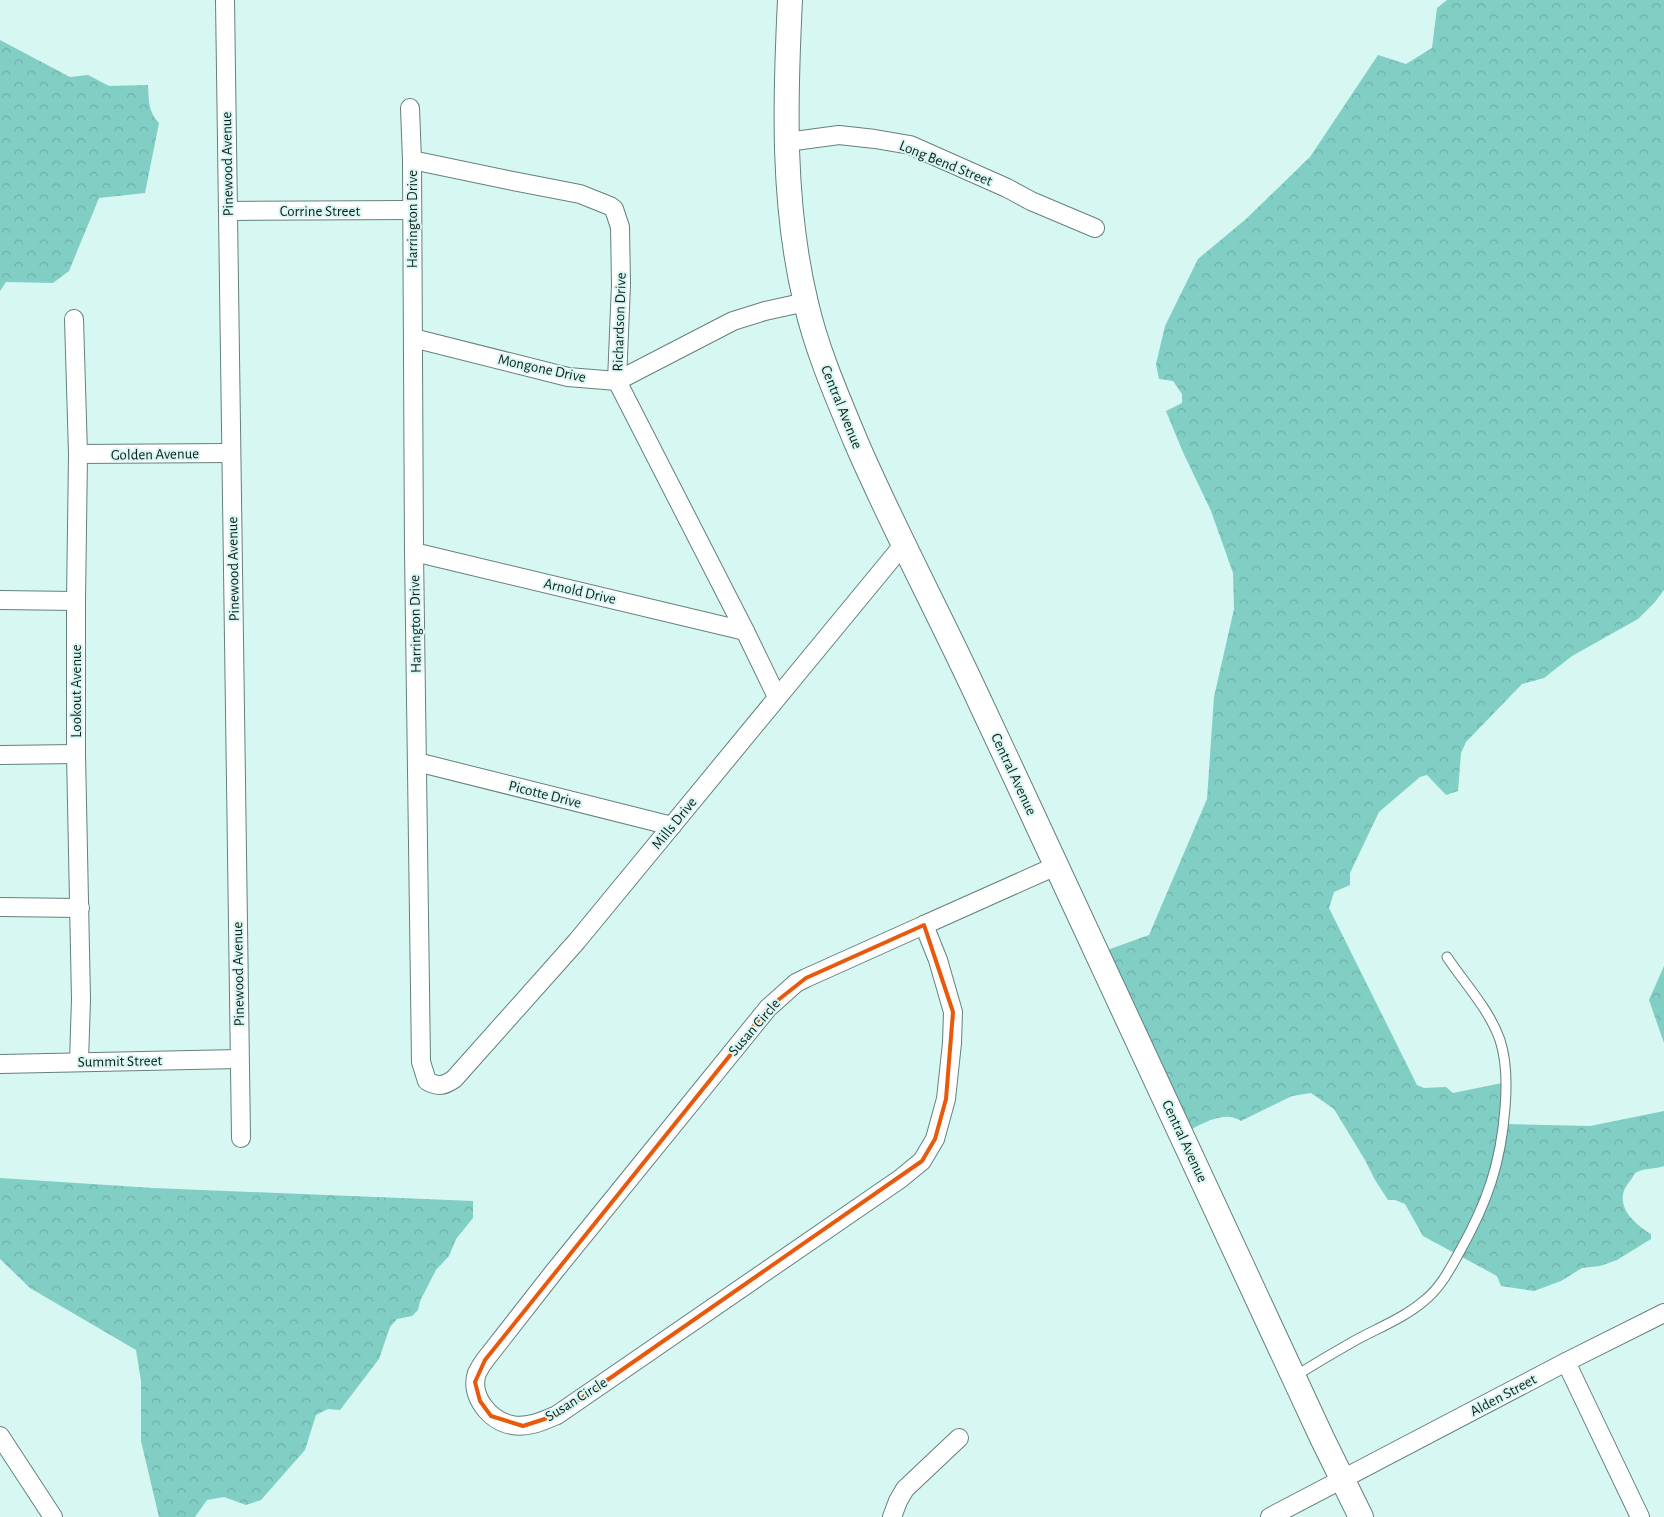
<svg xmlns="http://www.w3.org/2000/svg" width="1664" height="1517" viewBox="0 0 1664 1517" font-family="'Alegreya Sans',sans-serif">
  <defs>
    <pattern id="forest-crowns" width="20" height="18" patternUnits="userSpaceOnUse" patternTransform="scale(1.25)"><rect width="20" height="18" fill="#81cec5"/><path d="M2 6a3 3 0 1 1 6 0M12 15a3 3 0 1 1 6 0" fill="none" stroke="#6fb0a9"/></pattern>
  </defs>
  <rect width="100%" height="100%" fill="#d7f7f2"/>
  <!-- forest -->
  <g fill="url(#forest-crowns)">
    <path d="M1447,0h217v590l-9,12 -17,17 -66,37 -28,22 -22,6 -56,58 -5,11 -3,38 -12,4 -19,-20 -7,2 -41,35 -29,61v12l-16,7 -5,16 88,177 7,3 22,-1 7,6 54,-11v42l83,2 74,-15v55c-8,3 -20,2 -27,6 -3,1 -5,7 -7,9 -19,22 3,42 21,53v5l-34,21 -17,6 -18,2 -21,13 -27,10 -33,-5 -4,-10 -74,-40 -18,-32 -10,-4h-7l-13,-20 -10,-20 -31,-51 -23,-16 -19,3 -51,25c-17,-12 -41,4 -57,12l-85,-180 50,-18 58,-136 7,-102 20,-88 -1,-36 -22,-62 -29,-61 -16,-39 16,-8v-9l-9,-13 -14,-2 -3,-15 9,-38 33,-67 48,-40 64,-62 68,-102 28,9 26,-16 5,-40z"/>
    <path d="M0,40l70,37 18,-2 21,11 39,-1c1,16 0,26 11,38l-14,70 -46,5 -30,73 -16,12 -47,-1 -6,9z"/>
    <polygon points="1664,966 1664,1043 1649,1000"/>
    <polygon points="0,1178 153,1188 473,1201 473,1218 456,1239 449,1256 436,1270 420,1301 418,1310 412,1316 397,1319 390,1327 379,1359 340,1410 328,1409 316,1415 305,1450 261,1500 246,1505 224,1497 207,1500 195,1517 159,1517 141,1441 141,1381 136,1350 30,1288 0,1259"/>
  </g>
  <g fill="none" stroke-linecap="round" stroke-linejoin="round">
    <!-- service casing -->
    <g stroke="#64817d" stroke-width="11">
      <path id="service" d="M1294,1377c20,-13 41,-25 62,-37 24,-13 48,-22 69,-40 16,-13 25,-31 35,-49 27,-48 41,-88 45,-143 2,-23 2,-46 -5,-68 -11,-31 -35,-56 -53,-83"/>
    </g>
    <!-- minor casing -->
    <g stroke="#64817d" stroke-width="20">
      <g id="minor">
        <polyline points="225,0 241,1138"/>
        <path d="M410,108l2,52 2,392 7,510 6,19c11,6 17,5 27,-2l123,-138 326,-396"/>
        <polyline points="787,142 839,135 875,139 910,145 1007,188 1031,201 1095,228"/>
        <polyline points="412,160 508,180 580,194 610,206 614,209 620,227 621,284 617,381 745,631 777,697"/>
        <polyline points="228,211 412,210"/>
        <polyline points="74,319 78,454 76,601 76,754 81,999 79,1062"/>
        <polyline points="413,338 568,377 617,381 733,321 765,311 806,302"/>
        <polyline points="78,454 231,453"/>
        <polyline points="414,552 745,631"/>
        <polyline points="0,600 76,601"/>
        <polyline points="0,755 76,754"/>
        <polyline points="417,762 672,826"/>
        <polyline points="0,907 80,908"/>
        <path d="M924,925l14,35 15,52 -1,31 -6,56 -11,40 -13,22 -22,18 -343,236c-14,6 -29,13 -45,10 -22,-4 -43,-29 -35,-52 2,-4 5,-9 8,-13l68,-87 215,-265 28,-25 10,-5z"/>
        <polyline points="924,925 1056,866"/>
        <polyline points="0,1064 239,1059"/>
        <polyline points="1566,1362 1640,1517"/>
        <polyline points="0,1436 53,1517"/>
        <polyline points="892,1517 898,1501 905,1489 959,1438"/>
        <polyline points="1270,1517 1566,1362 1664,1313"/>
      </g>
    </g>
    <!-- secondary casing -->
    <g stroke="#64817d" stroke-width="26">
      <path id="secondary" d="M790,0c-5,101 -8,204 16,303 11,48 31,93 50,139 38,88 84,173 124,260 115,245 228,491 342,736l39,79"/>
    </g>
    <!-- service -->
    <use href="#service" stroke="#fff" stroke-width="9"/>
    <!-- minor -->
    <use href="#minor" stroke="#fff" stroke-width="18"/>
    <!-- secondary -->
    <use href="#secondary" stroke="#fff" stroke-width="24"/>
  </g>
  <!-- marked area -->
  <path fill="none" stroke="#e8590c" stroke-width="4" stroke-linejoin="round" d="M924,925l29,87 -7,87 -11,40 -13,22 -365,254 -34,11 -32,-10 -11,-15 -5,-19 10,-22 283,-352 38,-30z"/>
  <g text-anchor="middle" stroke-width="4" stroke-linejoin="round" paint-order="stroke">
    <!-- street labels -->
    <g font-size="15" fill="#131f1e" stroke="#d7f7f2">
      <text transform="translate(946 163) rotate(22)" y="5">Long Bend Street</text>
      <text transform="translate(227 164) rotate(-91)" y="5">Pinewood Avenue</text>
      <text x="320" y="216">Corrine Street</text>
      <text transform="translate(412 219) rotate(-90)" y="5">Harrington Drive</text>
      <text transform="translate(619 322) rotate(-88)" y="5">Richardson Drive</text>
      <text transform="translate(542 368) rotate(12)" y="5">Mongone Drive</text>
      <text transform="translate(842 407) rotate(68)" y="5">Central Avenue</text>
      <text transform="translate(155 454) rotate(-1)" y="5">Golden Avenue</text>
      <text transform="translate(233 569) rotate(-91)" y="5">Pinewood Avenue</text>
      <text transform="translate(580 591) rotate(13)" y="5">Arnold Drive</text>
      <text transform="translate(415 624) rotate(-91)" y="5">Harrington Drive</text>
      <text transform="translate(76 691) rotate(-90)" y="5">Lookout Avenue</text>
      <text transform="translate(1014 774) rotate(65)" y="5">Central Avenue</text>
      <text transform="translate(545 794) rotate(14)" y="5">Picotte Drive</text>
      <text transform="translate(674 823) rotate(-51)" y="5">Mills Drive</text>
      <text transform="translate(238 974) rotate(-91)" y="5">Pinewood Avenue</text>
      <text transform="translate(754 1027) rotate(-49)" y="5">Susan Circle</text>
      <text transform="translate(120 1061) rotate(-1)" y="5">Summit Street</text>
      <text transform="translate(1185 1141) rotate(65)" y="5">Central Avenue</text>
      <text transform="translate(1503 1395) rotate(-28)" y="5">Alden Street</text>
      <text transform="translate(576 1399) rotate(-32)" y="5">Susan Circle</text>
    </g>
  </g>
</svg>
